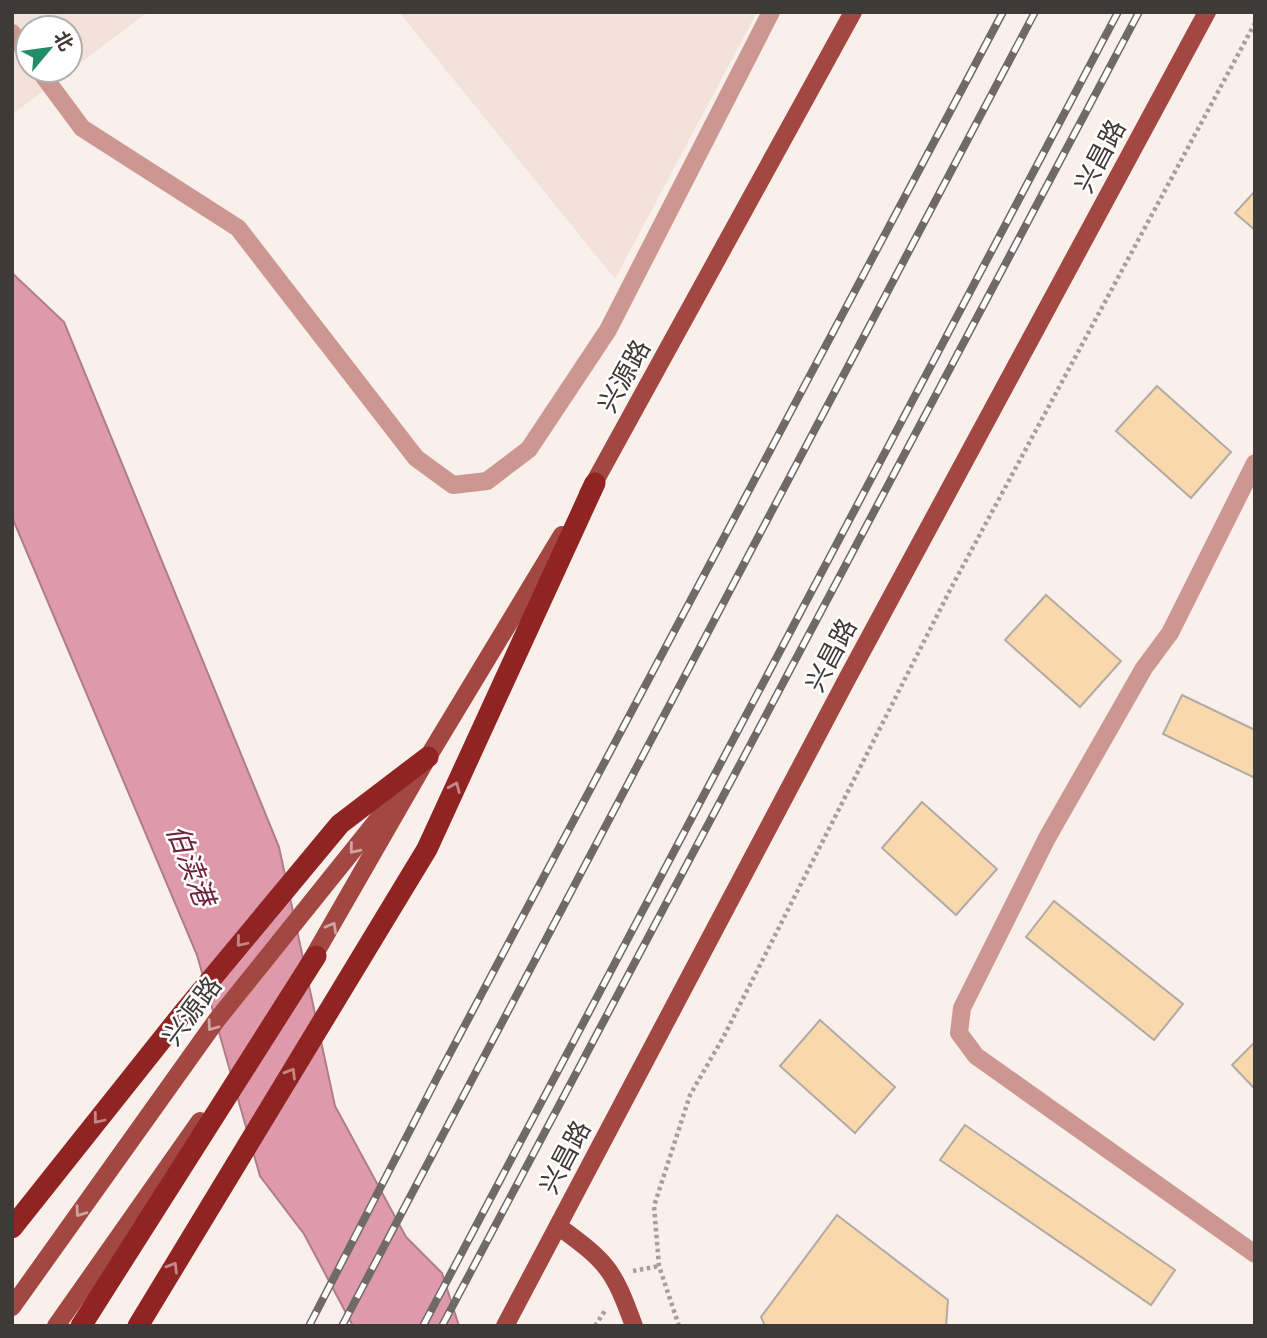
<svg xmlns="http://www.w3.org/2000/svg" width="1267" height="1338" viewBox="0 0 1267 1338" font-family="'Zilla Slab','Noto Sans SC',serif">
  <rect width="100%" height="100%" fill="#faf0eb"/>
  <!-- built -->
  <g fill="#f2e2d9" fill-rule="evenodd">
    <path d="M12,12h136l-134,101zM28,28h42v42h-42z"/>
    <polygon points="399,12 757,12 615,279"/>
  </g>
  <!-- water -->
  <polygon fill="#de9aab" stroke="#ae7d88" stroke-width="2" points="12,273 64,322 279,847 335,1106 406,1237 442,1273 459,1326 353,1326 304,1234 260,1176 197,955 12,517"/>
  <!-- building -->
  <g fill="#fad8ae" stroke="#b1aba4" stroke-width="2">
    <polygon points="1255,191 1255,230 1235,213"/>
    <polygon points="1157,386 1231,452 1191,498 1116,431"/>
    <polygon points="1046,595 1121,661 1080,707 1005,640"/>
    <polygon points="1182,695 1255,730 1255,778 1163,734"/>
    <polygon points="922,802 997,869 956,915 882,848"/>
    <polygon points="1054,901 1183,1004 1154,1040 1026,937"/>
    <polygon points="820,1020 895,1087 855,1133 780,1066"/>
    <polygon points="1255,1042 1255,1089 1232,1065"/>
    <polygon points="965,1125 1175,1270 1151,1305 940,1160"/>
    <polygon points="837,1215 948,1300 946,1326 765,1326 761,1317"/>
  </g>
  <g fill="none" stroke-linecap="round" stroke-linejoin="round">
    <!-- path -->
    <g stroke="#a69f9b" stroke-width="4.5" stroke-dasharray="3.5 3.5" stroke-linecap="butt">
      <polyline points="633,1271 659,1266"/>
      <polyline points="595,1326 606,1309"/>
      <polyline points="679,1326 659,1266 654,1206 690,1095 724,1036 950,590 1255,23"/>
    </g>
    <!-- minor -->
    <g stroke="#cc9791" stroke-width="18">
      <polyline points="12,33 28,54"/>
      <polyline points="39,70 82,128 238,228 416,458 453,485 487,481 529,449 608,330 771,12"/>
      <polyline points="1255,463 1170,633 1144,668 1047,838 962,1008 959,1033 976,1056 1255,1254"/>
    </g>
    <!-- major -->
    <g stroke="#a24741" stroke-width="18">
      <polyline points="588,494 853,12"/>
      <polyline points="308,966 428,757 562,535"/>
      <path d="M558,1226c49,36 55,42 76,100"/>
      <polyline points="12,1307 216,1021 395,798"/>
      <polyline points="56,1326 200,1121"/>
      <polyline points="505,1326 847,679 1207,12"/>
    </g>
    <!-- highway -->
    <g stroke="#902423" stroke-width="21">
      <polyline points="12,1228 183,1013 340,824 428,757"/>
      <polyline points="81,1326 316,956"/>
      <polyline points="138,1326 427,849 595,483"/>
    </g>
    <!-- rail casing -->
    <g stroke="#706a67" stroke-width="8">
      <g id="rail">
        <polyline points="309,1326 439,1074 1003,12"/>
        <polyline points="342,1326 1035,12"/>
        <polyline points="423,1326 1118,12"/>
        <polyline points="442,1326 1139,12"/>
      </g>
    </g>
    <!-- rail -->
    <use href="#rail" stroke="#fff" stroke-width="5" stroke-dasharray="16" stroke-linecap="butt"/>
  </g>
  <!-- one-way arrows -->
  <defs><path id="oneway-chevron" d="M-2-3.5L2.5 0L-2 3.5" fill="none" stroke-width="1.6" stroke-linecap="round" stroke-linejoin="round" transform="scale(1.75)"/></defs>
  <g stroke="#c28786">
    <use href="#oneway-chevron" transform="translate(455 787) rotate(-66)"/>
    <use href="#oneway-chevron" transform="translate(241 942) rotate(130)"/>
    <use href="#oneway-chevron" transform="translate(291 1073) rotate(-59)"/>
    <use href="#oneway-chevron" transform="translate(98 1119) rotate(128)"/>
    <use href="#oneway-chevron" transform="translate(173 1267) rotate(-59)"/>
  </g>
  <g stroke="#d0a3a0">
    <use href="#oneway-chevron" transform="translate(354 849) rotate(129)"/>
    <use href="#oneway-chevron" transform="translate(332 927) rotate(-61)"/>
    <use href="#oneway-chevron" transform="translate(212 1026) rotate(126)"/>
    <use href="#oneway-chevron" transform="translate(80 1212) rotate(125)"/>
  </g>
  <g text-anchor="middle" stroke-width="5" stroke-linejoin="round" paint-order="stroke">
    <!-- street labels -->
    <g font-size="26" fill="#3e3a38" stroke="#fff">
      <text transform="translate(1100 156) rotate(-62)" y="9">兴昌路</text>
      <text transform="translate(624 376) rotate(-61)" y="9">兴源路</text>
      <text transform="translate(831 655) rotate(-62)" y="9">兴昌路</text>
      <text transform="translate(192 1011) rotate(-53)" y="9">兴源路</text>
      <text transform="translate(565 1157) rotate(-62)" y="9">兴昌路</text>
    </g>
    <!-- water labels -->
    <g font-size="28" font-style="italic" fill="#70213d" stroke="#fff">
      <text transform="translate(191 865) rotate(69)" y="10">伯渎港</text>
    </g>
  </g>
  <!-- border -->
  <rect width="1267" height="1338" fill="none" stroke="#3e3a38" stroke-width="28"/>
  <!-- north arrow -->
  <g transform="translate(49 49) rotate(61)"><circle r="33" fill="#ffffff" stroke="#b2b0af" stroke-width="2"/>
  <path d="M0-5L12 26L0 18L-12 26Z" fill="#238c69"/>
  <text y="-10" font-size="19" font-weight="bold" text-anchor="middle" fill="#3e3a38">北</text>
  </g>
</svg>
